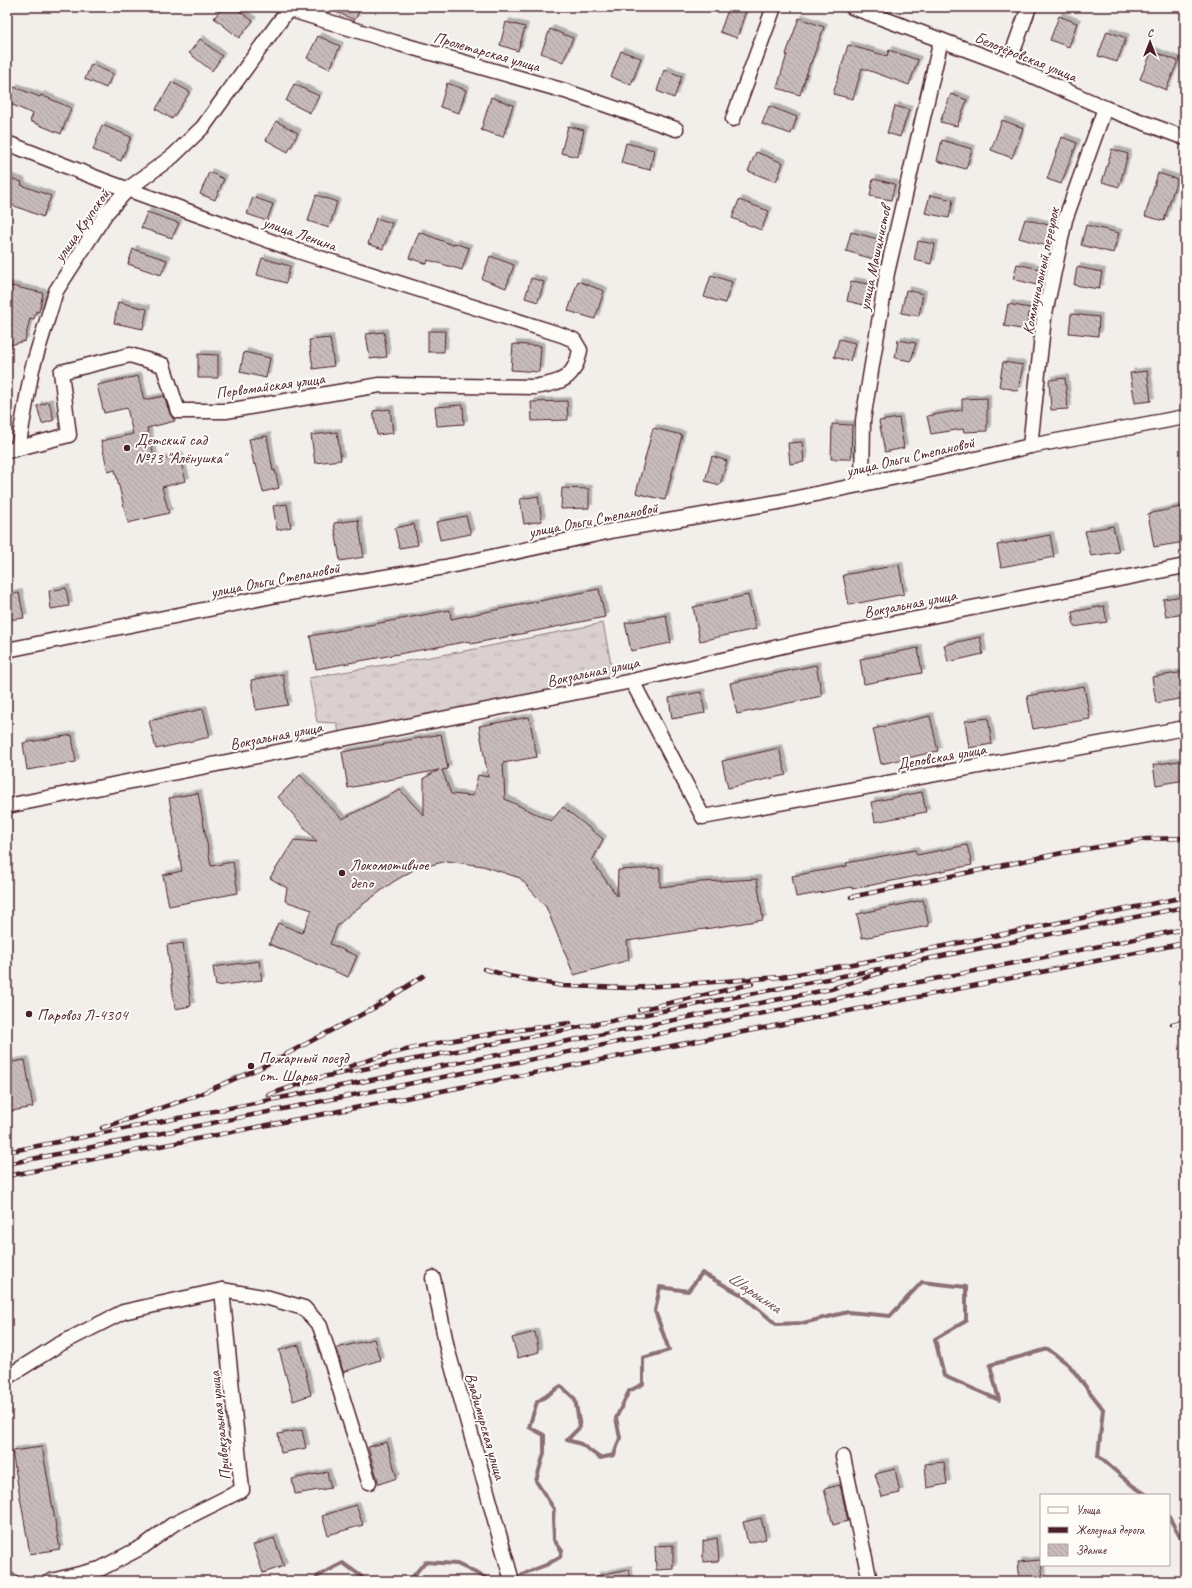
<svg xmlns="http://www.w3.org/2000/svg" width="1192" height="1588" viewBox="0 0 1192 1588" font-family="Caveat,sans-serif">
  <defs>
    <pattern id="grass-tufts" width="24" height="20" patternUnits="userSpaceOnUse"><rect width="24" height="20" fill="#d9d0cf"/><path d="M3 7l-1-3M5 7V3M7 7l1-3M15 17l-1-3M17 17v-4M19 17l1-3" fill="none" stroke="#bcb2b2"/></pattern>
    <pattern id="building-back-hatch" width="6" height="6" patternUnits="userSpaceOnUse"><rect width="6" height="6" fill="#c8bbbb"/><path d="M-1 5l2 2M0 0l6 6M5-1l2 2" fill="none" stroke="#ada0a1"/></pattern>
    <filter id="shadow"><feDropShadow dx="3.5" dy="-3.5" stdDeviation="0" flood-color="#0004"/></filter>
  </defs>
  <rect width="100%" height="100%" fill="#f2efeb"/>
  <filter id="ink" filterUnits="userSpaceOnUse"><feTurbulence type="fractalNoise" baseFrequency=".025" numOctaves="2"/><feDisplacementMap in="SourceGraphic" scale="8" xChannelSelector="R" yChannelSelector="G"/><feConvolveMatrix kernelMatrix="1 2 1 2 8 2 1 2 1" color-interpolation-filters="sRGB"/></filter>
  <g filter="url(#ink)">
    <!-- grass -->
    <polygon fill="url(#grass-tufts)" stroke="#92787d" points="603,623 614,679 339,733 337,723 317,722 309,678 470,650"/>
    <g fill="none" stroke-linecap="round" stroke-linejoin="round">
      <!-- stream -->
      <g stroke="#8b6f75" stroke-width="4">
        <polyline points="1169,1517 1185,1546"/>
        <path d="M522,1574l24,-9 14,-8 2,-6 -8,-11c0,-10 -2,-20 0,-31l-18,-28 8,-28v-18l-15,-8 8,-25 24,-16 14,13 5,28 -13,13 14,4 19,14 14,-3 6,-17 -4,-20 13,-27 14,-7v-26l26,-8 -14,-39 5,-24 28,4 14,-18 40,22 34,29 27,-1 45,-11 42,4 32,-34 44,5v34l-31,18 9,37 55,24 -9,-35 58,-16 21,16 34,44 -5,47 35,30 14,9"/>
        <polyline points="315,1581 318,1576 343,1563 361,1576 365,1581"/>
        <polyline points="409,1581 425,1562 457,1564 493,1581"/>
      </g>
    </g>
    <!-- building -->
    <g fill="url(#building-back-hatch)" stroke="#4a1f2b" filter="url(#shadow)">
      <polygon points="223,7 234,7 253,21 239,38 214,18"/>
      <polygon points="324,7 361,7 355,20"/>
      <polygon points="729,7 747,7 737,38 720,32"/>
      <polygon points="1059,16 1077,23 1069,47 1050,40"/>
      <polygon points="799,18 824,27 811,63 810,63 800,95 777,88 787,54 786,54"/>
      <polygon points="506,22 525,27 518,51 500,45"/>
      <polygon points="550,29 573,38 563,62 541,53"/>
      <polygon points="1107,31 1126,38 1117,62 1098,56"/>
      <polygon points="318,36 340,46 330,69 307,58"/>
      <polygon points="200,39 222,56 212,71 189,53"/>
      <polygon points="848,45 887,56 889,50 918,60 909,85 862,68 853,99 833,94"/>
      <polygon points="621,51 641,58 631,85 611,77"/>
      <polygon points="1152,51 1178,61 1166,90 1140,79"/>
      <polygon points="91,64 113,74 106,88 85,79"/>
      <polygon points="664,70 682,76 674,98 657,91"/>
      <polygon points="172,82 190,92 172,119 156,109"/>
      <polygon points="447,83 466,90 459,113 440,107"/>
      <polygon points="294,84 319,96 310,113 286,101"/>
      <polygon points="14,87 40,97 41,95 71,108 61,134 30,121 33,114 8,103"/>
      <polygon points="951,94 967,100 957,126 940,122"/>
      <polygon points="491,97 513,105 503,137 481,130"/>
      <polygon points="769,106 797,117 791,134 762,124"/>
      <polygon points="895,106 909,110 900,137 887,133"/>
      <polygon points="1002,120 1023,128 1012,158 991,150"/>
      <polygon points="276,121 298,133 288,152 266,140"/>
      <polygon points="102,125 131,137 121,161 93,150"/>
      <polygon points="568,126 584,130 578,157 561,153"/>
      <polygon points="1062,137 1077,143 1061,184 1047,179"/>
      <polygon points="942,140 972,149 966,169 937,161"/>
      <polygon points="626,143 654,150 650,170 621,163"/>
      <polygon points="1112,149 1128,154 1119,187 1102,182"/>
      <polygon points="756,152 783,163 776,182 748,171"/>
      <polygon points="209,172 224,179 215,200 200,194"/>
      <polygon points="1158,173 1177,179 1164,221 1145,216"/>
      <polygon points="7,177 22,182 21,185 51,196 43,217 7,203"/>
      <polygon points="873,179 895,184 891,200 870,196"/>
      <polygon points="316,195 337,202 329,228 308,221"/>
      <polygon points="930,195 953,200 949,218 925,213"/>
      <polygon points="253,197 273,204 267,221 247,214"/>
      <polygon points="739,200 769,211 761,230 732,218"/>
      <polygon points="147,212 179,223 172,238 141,228"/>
      <polygon points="376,218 392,223 383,249 368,244"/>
      <polygon points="1025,219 1052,226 1047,246 1019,238"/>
      <polygon points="1086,225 1119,233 1113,253 1081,245"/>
      <polygon points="419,232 453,245 454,243 469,248 462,270 428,260 427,264 409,258"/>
      <polygon points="851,232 878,239 873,259 846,251"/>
      <polygon points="918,241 935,244 931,264 914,260"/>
      <polygon points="133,249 167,260 161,275 128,264"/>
      <polygon points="490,256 514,265 506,288 482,279"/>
      <polygon points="262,258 290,266 286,283 257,275"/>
      <polygon points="1017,264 1040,269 1036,285 1013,279"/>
      <polygon points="1077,267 1102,272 1099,289 1074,285"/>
      <polygon points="711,275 732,282 725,303 704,297"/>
      <polygon points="531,278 544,282 538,302 525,298"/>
      <polygon points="578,281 604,291 595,319 568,311"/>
      <polygon points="851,281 869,284 864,305 847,301"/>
      <polygon points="7,285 43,293 39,312 36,311 34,319 30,318 25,341 7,346"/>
      <polygon points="906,290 923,294 919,316 901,313"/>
      <polygon points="118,302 147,309 143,329 114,323"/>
      <polygon points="1008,304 1030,308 1026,330 1004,326"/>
      <polygon points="1071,314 1099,317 1098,336 1069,333"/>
      <polygon points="428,331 445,331 444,352 428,352"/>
      <polygon points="384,332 387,357 370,359 366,334"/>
      <polygon points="330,338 334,366 313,369 309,340"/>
      <polygon points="839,339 855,343 850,361 834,357"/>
      <polygon points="898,340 916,343 911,361 895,358"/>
      <polygon points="513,344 541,346 539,372 511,370"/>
      <polygon points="244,352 270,358 266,378 240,372"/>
      <polygon points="198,354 218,355 218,378 198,378"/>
      <polygon points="1003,362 1023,365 1018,391 999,386"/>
      <polygon points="1147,371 1151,401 1135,403 1130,373"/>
      <polygon points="138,376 144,400 164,396 170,414 175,421 147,428 155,461 179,455 186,481 162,487 169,513 128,523 115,470 108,472 101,441 133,434 127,408 104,413 97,385"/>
      <polygon points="1065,378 1068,409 1051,410 1049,380"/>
      <polygon points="987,398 987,431 964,432 963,429 931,434 927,416 962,410 962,399"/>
      <polygon points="567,401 568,420 532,421 531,402"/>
      <polygon points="49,402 54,420 42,424 37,406"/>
      <polygon points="463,405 464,424 437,426 435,407"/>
      <polygon points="390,409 393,433 377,435 373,411"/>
      <polygon points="899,418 904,448 885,452 879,421"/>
      <polygon points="832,424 852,425 851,459 831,459"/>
      <polygon points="653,428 682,435 665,500 636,493"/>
      <polygon points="337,432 341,460 315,463 311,435"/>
      <polygon points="267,436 273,471 275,470 279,488 263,492 256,464 254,465 249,439"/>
      <polygon points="802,442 804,462 790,464 788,443"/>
      <polygon points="712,456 727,461 720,485 705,481"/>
      <polygon points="562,488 589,489 589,508 561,509"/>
      <polygon points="538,496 542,521 524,524 520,499"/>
      <polygon points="287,504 291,527 277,530 273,506"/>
      <polygon points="1185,506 1185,542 1154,547 1148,514"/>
      <polygon points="466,516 471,534 440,540 436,522"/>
      <polygon points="358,520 364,557 340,561 334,523"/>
      <polygon points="414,524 418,545 399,548 395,528"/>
      <polygon points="1113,526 1119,552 1091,556 1085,531"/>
      <polygon points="1050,535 1054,557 1001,567 997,545"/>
      <polygon points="899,565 904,594 849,605 843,575"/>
      <polygon points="66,588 69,606 51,609 49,591"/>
      <polygon points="599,589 605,617 471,644 470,641 316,669 310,636 450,610 451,619"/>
      <polygon points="19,593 24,618 7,620 7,595"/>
      <polygon points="748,595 756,629 700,641 693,607"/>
      <polygon points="1185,596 1185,614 1166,617 1163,599"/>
      <polygon points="1104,606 1107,622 1074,627 1072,612"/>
      <polygon points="666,615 671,643 631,651 625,623"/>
      <polygon points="980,637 983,654 948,662 944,645"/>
      <polygon points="918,648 922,673 864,684 860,659"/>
      <polygon points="816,665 822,696 737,714 730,683"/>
      <polygon points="1185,672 1185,698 1156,703 1152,677"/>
      <polygon points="283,674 288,705 256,710 251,680"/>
      <polygon points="1084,686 1090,719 1033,729 1027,696"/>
      <polygon points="701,692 705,713 672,719 669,698"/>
      <polygon points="203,709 210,737 156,749 149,721"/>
      <polygon points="930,716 938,751 881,764 873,729"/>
      <polygon points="529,717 537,757 503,763 505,799 551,821 563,807 603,839 592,861 617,896 618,870 660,868 660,887 701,882 757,879 763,920 627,941 629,960 574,975 546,907 520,878 483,866 447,861 415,869 393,882 350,914 337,926 330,944 357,956 348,977 269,944 278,923 302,933 312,910 285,901 287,888 270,878 294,840 317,842 278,797 300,775 342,819 400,790 424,816 424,778 439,770 348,788 342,752 441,734 448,769 442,770 451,794 473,796 478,775 488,777 479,726"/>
      <polygon points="988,718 992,744 969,748 965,721"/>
      <polygon points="72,735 76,762 27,770 23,743"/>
      <polygon points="779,748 786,775 728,788 722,761"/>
      <polygon points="1185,760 1185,780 1156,785 1153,765"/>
      <polygon points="922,792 926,812 875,822 871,802"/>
      <polygon points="198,793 211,866 233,862 238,893 169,906 163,875 182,871 169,798"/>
      <polygon points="967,845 972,865 852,889 852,887 796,897 792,876 847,866 846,863 915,850 917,855"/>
      <polygon points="923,900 929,926 862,938 857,914"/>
      <polygon points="183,943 191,1006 175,1009 167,945"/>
      <polygon points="259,961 262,980 216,986 213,967"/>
      <polygon points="25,1060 33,1107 7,1112 7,1063"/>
      <polygon points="535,1332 539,1352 518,1358 512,1338"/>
      <polygon points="374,1339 380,1360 343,1372 337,1348"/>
      <polygon points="299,1345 311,1395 293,1401 279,1350"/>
      <polygon points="302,1430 306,1448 281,1453 278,1434"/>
      <polygon points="387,1442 397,1478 379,1484 368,1447"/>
      <polygon points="42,1447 60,1549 30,1554 12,1451"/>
      <polygon points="944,1462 947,1484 927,1488 925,1464"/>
      <polygon points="895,1469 900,1493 882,1497 875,1474"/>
      <polygon points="327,1472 331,1488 295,1494 292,1479"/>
      <polygon points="840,1485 848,1521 833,1525 824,1489"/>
      <polygon points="356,1505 363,1525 328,1535 322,1516"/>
      <polygon points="761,1518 766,1539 748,1543 743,1522"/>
      <polygon points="274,1538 284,1566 263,1573 253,1545"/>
      <polygon points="717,1538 719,1561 703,1562 703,1541"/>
      <polygon points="673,1545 673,1569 656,1570 655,1546"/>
      <polygon points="1041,1560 1043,1581 1020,1581 1018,1562"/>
      <polygon points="628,1569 630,1581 597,1581 596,1576"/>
    </g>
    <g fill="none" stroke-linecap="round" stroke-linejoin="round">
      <!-- street casing -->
      <g stroke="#4a1f2b" stroke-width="17">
        <g id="street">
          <polyline points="852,7 1008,65 1105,108 1185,138"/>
          <polyline points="288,9 400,44 565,91 676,129"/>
          <polyline points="1008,65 1029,7"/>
          <polyline points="733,119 774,7"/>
          <path d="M7,143l95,37 196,71 264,84 12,5 6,10c-5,29 -19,33 -46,37l-154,-2 -154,26h-48l-15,-46 -33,-10 -69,17 8,63 -62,16"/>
          <polyline points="1030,446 1044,318 1065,220 1105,108"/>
          <polyline points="18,448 32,369 56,291 106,213 128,189 173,156 203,127 290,7"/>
          <polyline points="862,485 863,420 887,273 941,40"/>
          <polyline points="7,650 277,595 445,567 616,530 778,502 934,469 1030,446 1185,417"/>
          <polyline points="632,681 703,817 1185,728"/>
          <polyline points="7,806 632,681 804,641 1185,566"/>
          <polyline points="433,1278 447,1348 512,1581"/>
          <polyline points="7,1377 58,1345 123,1312 222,1290 269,1298 304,1308 320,1326 369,1482"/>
          <polyline points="843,1457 870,1581"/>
          <polyline points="7,1581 11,1581"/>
          <polyline points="51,1581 100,1569 144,1546 172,1525 242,1490 222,1290"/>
        </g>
      </g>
      <!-- street -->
      <use href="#street" stroke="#fdfcf7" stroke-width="14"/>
      <!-- rail casing -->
      <g stroke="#4a1f2b" stroke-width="4.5">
        <g id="rail">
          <polyline points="851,897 1062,853 1146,839 1185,838"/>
          <polyline points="912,962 1185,907"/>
          <polyline points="484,969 509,976 563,986 631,988 781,977 875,960 1185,897"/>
          <polyline points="639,1010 752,984"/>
          <polyline points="1172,1024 1185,1021"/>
          <path d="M340,1070c73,-28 153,-36 230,-47"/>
          <polyline points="317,1078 879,969"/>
          <polyline points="268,1095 321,1077"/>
          <polyline points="102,1128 193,1097 260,1068 374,1008 423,976"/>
          <polyline points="7,1152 831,989 916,961"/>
          <polyline points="7,1164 1185,929"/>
          <polyline points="7,1176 794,1022 1185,943"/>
        </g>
      </g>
      <!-- rail -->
      <use href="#rail" stroke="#fdfcf7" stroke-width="3" stroke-dasharray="9" stroke-linecap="butt"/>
    </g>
  </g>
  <!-- markers -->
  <g fill="#4a1f2b" stroke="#fdfcf7" stroke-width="1.5">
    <circle cx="127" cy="448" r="4"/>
    <circle cx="342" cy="873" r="4"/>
    <circle cx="29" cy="1014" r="4"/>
    <circle cx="251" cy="1066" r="4"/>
  </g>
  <g text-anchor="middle" stroke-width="4" stroke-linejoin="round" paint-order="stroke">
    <!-- street labels -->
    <g font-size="16" fill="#4a1f2b" stroke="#fdfcf7">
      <text transform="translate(487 51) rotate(16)" y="6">Пролетарская улица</text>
      <text transform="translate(1026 56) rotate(22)" y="6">Белозёровская улица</text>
      <text transform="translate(81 225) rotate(-55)" y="6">улица Крупской</text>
      <text transform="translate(300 233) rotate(19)" y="6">улица Ленина</text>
      <text transform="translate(874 258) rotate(-78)" y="6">улица Машинистов</text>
      <text transform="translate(1040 271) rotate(-78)" y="6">Коммунальный переулок</text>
      <text transform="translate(270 385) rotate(-8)" y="6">Первомайская улица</text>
      <text transform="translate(910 456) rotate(-13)" y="6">улица Ольги Степановой</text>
      <text transform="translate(593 519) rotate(-11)" y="6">улица Ольги Степановой</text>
      <text transform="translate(275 579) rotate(-11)" y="6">улица Ольги Степановой</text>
      <text transform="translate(910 603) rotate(-11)" y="6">Вокзальная улица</text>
      <text transform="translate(593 671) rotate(-12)" y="6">Вокзальная улица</text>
      <text transform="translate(276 735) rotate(-11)" y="6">Вокзальная улица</text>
      <text transform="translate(941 756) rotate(-10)" y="6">Деповская улица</text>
      <text transform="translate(219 1426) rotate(-96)" y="6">Привокзальная улица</text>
      <text transform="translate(486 1426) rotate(74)" y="6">Владимирская улица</text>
    </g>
    <!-- poi labels -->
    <g font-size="16" fill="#4a1f2b" stroke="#fdfcf7" text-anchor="start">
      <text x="135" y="445">Детский сад<tspan x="135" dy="18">№73 "Алёнушка"</tspan></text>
      <text x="350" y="870">Локомотивное<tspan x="350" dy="18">депо</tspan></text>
      <text x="37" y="1020">Паровоз Л-4304</text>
      <text x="259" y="1063">Пожарный поезд<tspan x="259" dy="18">ст. Шарья</tspan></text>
    </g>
    <!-- water labels -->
    <g font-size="17" font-style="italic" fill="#704e56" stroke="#fdfcf7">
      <text transform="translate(755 1292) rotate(34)" y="6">Шарьинка</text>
    </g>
  </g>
  <!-- margin -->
  <rect width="1192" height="1588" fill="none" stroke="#fdfcf7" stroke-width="24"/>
  <rect x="12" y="12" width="1168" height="1564" fill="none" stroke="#4a1f2b" stroke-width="1.5" filter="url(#ink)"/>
  <!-- legend -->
  <rect x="1040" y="1494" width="130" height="72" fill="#fdfcf7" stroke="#b5a4a5"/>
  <rect x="1048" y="1507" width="20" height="6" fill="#fdfcf7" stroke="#b5a4a5"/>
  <text x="1076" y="1514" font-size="12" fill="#4a1f2b">Улица</text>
  <rect x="1048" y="1527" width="20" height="6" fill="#4a1f2b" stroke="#b5a4a5"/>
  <text x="1076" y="1534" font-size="12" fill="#4a1f2b">Железная дорога</text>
  <rect x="1048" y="1544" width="20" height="12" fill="url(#building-back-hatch)" stroke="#b5a4a5"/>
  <text x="1076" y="1554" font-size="12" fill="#4a1f2b">Здание</text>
  <!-- north arrow -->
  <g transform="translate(1150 42)" stroke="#fdfcf7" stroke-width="3" paint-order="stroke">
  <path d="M0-3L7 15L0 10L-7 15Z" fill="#4a1f2b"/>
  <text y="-6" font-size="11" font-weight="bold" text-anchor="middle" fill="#4a1f2b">С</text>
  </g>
</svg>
